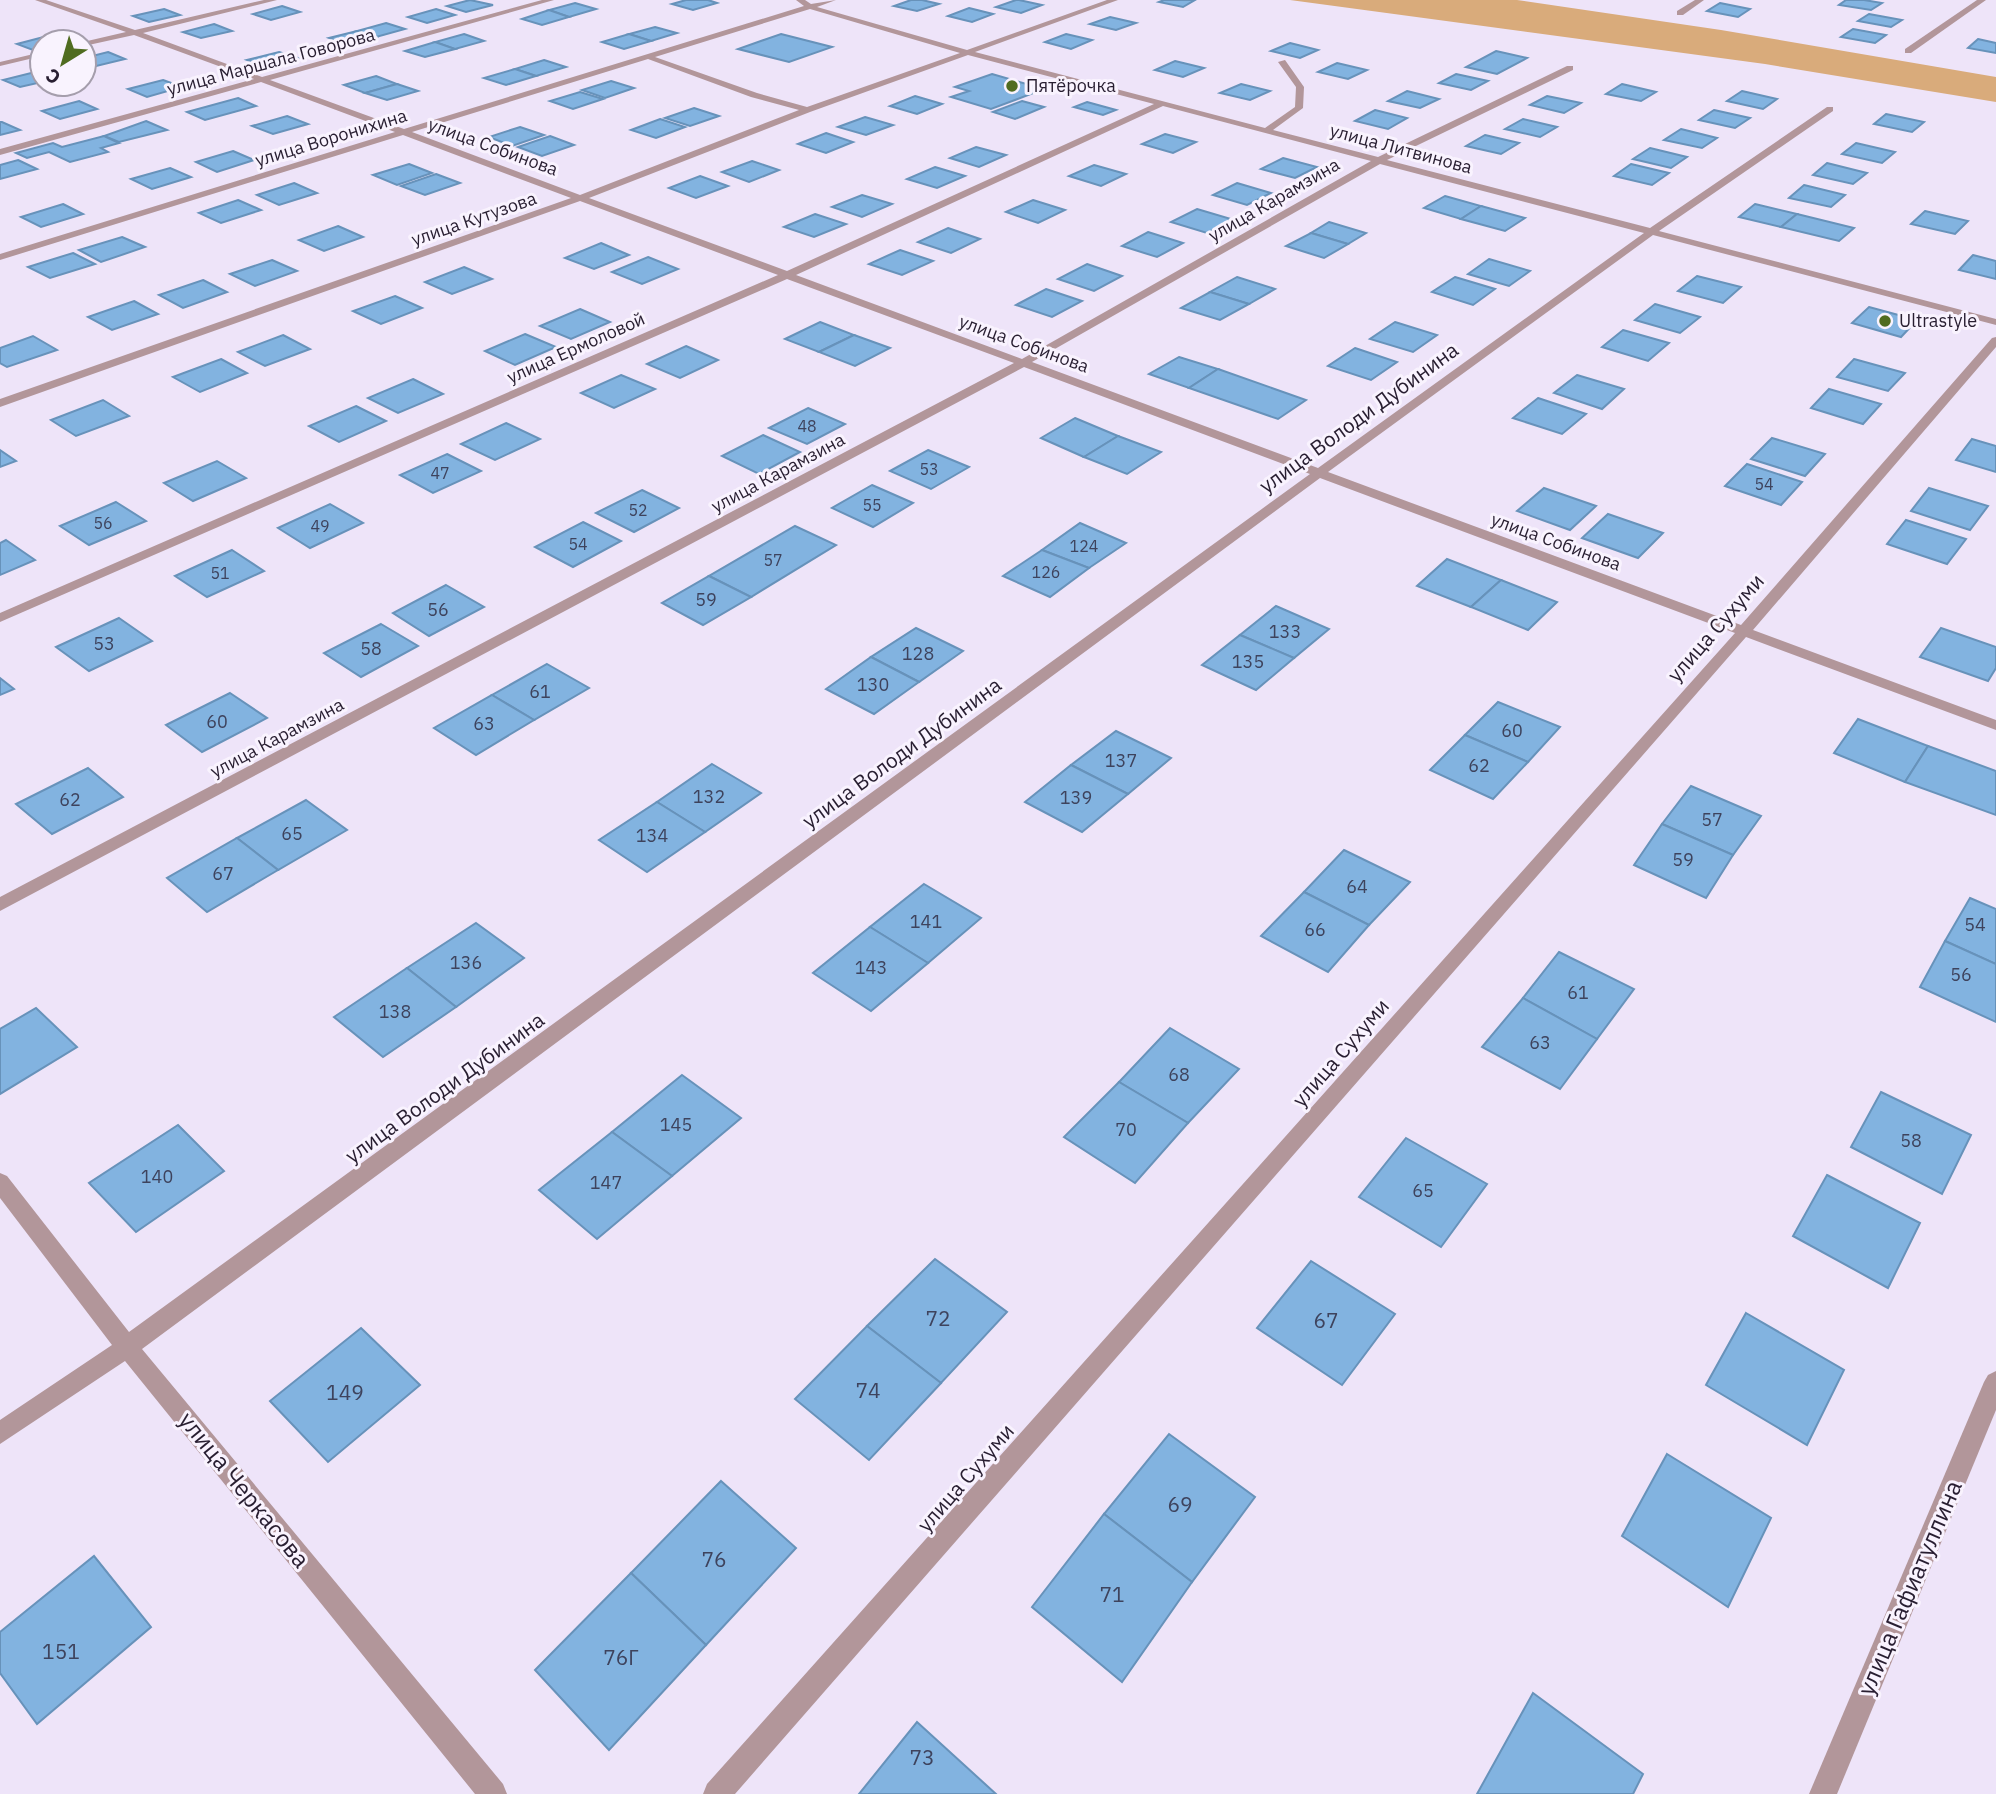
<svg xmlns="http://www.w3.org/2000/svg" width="1996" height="1794" viewBox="0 0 1996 1794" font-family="'IBM Plex Sans',sans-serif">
  <rect width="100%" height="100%" fill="#eee4f9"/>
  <!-- green -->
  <polygon fill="#d9ab7b" points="1290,0 1517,0 1721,30 1996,77 1996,102 1765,64"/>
  <!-- building -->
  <g fill="#82b3e0" stroke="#6792ba" stroke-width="2">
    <polygon points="470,0 493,5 466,12 447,6"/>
    <polygon points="686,0 708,0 717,3 693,10 672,4"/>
    <polygon points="911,0 922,0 939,4 917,11 894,6"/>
    <polygon points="1016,0 1019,0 1042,5 1021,13 996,7"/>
    <polygon points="1164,0 1195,0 1183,7 1159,2"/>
    <polygon points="1846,0 1864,0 1882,3 1871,10 1839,5"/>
    <polygon points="575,3 596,9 569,17 549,10"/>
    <polygon points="1720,3 1750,9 1738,17 1707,11"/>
    <polygon points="282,6 300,12 271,20 253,14"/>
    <polygon points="969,8 993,14 972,22 948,16"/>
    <polygon points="164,9 180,15 149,22 133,16"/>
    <polygon points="436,9 455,15 427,23 408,17"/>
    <polygon points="549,10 569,17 542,25 522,19"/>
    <polygon points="1869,14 1902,20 1891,27 1858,21"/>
    <polygon points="1110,17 1136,23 1116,30 1090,24"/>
    <polygon points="386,23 405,29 376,37 357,31"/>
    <polygon points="214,24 232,31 201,38 183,32"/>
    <polygon points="655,27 677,33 651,41 629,34"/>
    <polygon points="1853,29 1886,35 1875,43 1841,37"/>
    <polygon points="357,31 376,37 348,45 329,38"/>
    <polygon points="464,34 484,41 455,49 435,42"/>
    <polygon points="629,34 651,41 624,49 602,42"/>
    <polygon points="781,34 832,47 789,62 738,49"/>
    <polygon points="1066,34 1092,40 1071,49 1045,42"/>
    <polygon points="51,35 67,42 42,42 42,48 33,50 17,44"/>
    <polygon points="1978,39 1996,43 1996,53 1968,48"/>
    <polygon points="435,42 455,49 425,57 405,51"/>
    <polygon points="1290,43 1318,50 1300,58 1271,51"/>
    <polygon points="1496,51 1527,58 1497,74 1466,67"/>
    <polygon points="108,52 125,59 92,67 84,64 84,58"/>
    <polygon points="279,52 298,58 267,67 247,60"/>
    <polygon points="544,60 566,67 536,76 515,69"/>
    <polygon points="1175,61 1204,68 1183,77 1155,70"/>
    <polygon points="1337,63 1367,70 1348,79 1318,72"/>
    <polygon points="515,69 536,76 506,85 484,78"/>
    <polygon points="39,71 42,72 42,82 20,87 3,80"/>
    <polygon points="992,74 1044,89 991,109 951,97 969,91 955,87"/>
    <polygon points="1456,74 1488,81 1471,90 1439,83"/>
    <polygon points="376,76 397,84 365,93 344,85"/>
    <polygon points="163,80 182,87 147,97 128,89"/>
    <polygon points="611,81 634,88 605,98 582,90"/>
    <polygon points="397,84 418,91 387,100 365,93"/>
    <polygon points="1241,84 1270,91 1250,100 1220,93"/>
    <polygon points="1622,84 1656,92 1641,101 1606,94"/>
    <polygon points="1407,91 1439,99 1420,108 1388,101"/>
    <polygon points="1742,91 1777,99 1763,109 1727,101"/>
    <polygon points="580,92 603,99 573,109 550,101"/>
    <polygon points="915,96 942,104 917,114 890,106"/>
    <polygon points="1547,96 1581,103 1564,113 1530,105"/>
    <polygon points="238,98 256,106 205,120 187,112"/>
    <polygon points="79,101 97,109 60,119 42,111"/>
    <polygon points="1022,101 1044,107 1015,119 993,112"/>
    <polygon points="1087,102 1116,110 1103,115 1074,107"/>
    <polygon points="694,108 719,116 690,126 665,118"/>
    <polygon points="1375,110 1407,118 1388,129 1355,121"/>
    <polygon points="1714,110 1750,118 1735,128 1699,120"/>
    <polygon points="1886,114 1924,122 1912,132 1874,124"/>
    <polygon points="287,116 308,124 273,134 252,126"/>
    <polygon points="865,117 893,125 866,135 838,127"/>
    <polygon points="660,119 685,127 656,138 631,130"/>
    <polygon points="1523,119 1557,127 1540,137 1505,129"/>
    <polygon points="146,121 167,130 119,142 104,136"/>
    <polygon points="0,122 2,122 20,130 0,135"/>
    <polygon points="520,127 544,135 512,146 489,137"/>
    <polygon points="1681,129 1717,138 1702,148 1664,140"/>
    <polygon points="826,133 853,142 826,153 798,144"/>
    <polygon points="1165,134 1196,142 1173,153 1142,144"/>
    <polygon points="1485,135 1519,143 1501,154 1466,146"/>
    <polygon points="104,136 119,143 101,148 108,152 70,162 49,152 27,158 16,153 53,143 62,147"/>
    <polygon points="550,136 574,145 542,156 518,147"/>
    <polygon points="1856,143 1895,152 1882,163 1842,154"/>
    <polygon points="976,147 1006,155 979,167 950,158"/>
    <polygon points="1650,148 1687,157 1671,168 1633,159"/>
    <polygon points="233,151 254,160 217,172 196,162"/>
    <polygon points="1283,158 1317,167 1295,178 1261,169"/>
    <polygon points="18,160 37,169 0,179 0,165"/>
    <polygon points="752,161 779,170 749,182 722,172"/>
    <polygon points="1827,163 1867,173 1853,184 1813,175"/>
    <polygon points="409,164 432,173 397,185 373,175"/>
    <polygon points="1631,164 1669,173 1652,185 1614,176"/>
    <polygon points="1094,165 1126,174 1101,186 1069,176"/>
    <polygon points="935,167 965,176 937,188 907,179"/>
    <polygon points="170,168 191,177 152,189 131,179"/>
    <polygon points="436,174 460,183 425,195 401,186"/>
    <polygon points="700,176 728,186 696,198 669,188"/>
    <polygon points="294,183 317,193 279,205 257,195"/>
    <polygon points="1237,183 1271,193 1247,205 1213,195"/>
    <polygon points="1804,185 1845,195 1831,207 1789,198"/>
    <polygon points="862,195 892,204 862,217 832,207"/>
    <polygon points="1445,196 1481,206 1461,219 1424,208"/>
    <polygon points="238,200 261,210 221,223 199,213"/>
    <polygon points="1033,200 1065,210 1038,223 1006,212"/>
    <polygon points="63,204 83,214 41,227 21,217"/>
    <polygon points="1755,204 1797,214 1781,227 1739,217"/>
    <polygon points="1481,206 1525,218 1505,231 1461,219"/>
    <polygon points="1197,209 1231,219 1207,233 1171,222"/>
    <polygon points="1925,211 1968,221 1955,234 1911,224"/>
    <polygon points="815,214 846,224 814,237 784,227"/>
    <polygon points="1797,214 1854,228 1839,241 1781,227"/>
    <polygon points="1329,222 1366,233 1348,244 1311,233"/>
    <polygon points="338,226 363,237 324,251 299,240"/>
    <polygon points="948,228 980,239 951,253 918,242"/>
    <polygon points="1148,232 1183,243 1157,257 1122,246"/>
    <polygon points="1311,233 1348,244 1324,258 1286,246"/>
    <polygon points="122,237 145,247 101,262 79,250"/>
    <polygon points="601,243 629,255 594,269 565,258"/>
    <polygon points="900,250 933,261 902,275 869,264"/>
    <polygon points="73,253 95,264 50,278 28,267"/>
    <polygon points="1973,255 1996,261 1996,279 1959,270"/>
    <polygon points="648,257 678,269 642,284 612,272"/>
    <polygon points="1489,259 1530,271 1509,286 1468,274"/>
    <polygon points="272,260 297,271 255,286 230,274"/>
    <polygon points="1087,264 1122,276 1094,291 1058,279"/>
    <polygon points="464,267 492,279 452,294 425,282"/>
    <polygon points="1697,276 1741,287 1723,303 1678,291"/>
    <polygon points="1237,277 1275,289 1249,304 1210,292"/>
    <polygon points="1455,277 1495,289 1473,305 1432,292"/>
    <polygon points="203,280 227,292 183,308 159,295"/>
    <polygon points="1046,289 1082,301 1052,317 1016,305"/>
    <polygon points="1210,292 1249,304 1220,320 1181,308"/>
    <polygon points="395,296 422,308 381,324 353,311"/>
    <polygon points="134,301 158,314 112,330 88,317"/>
    <polygon points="1655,304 1700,317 1680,333 1635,320"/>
    <polygon points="1869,307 1917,320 1901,337 1852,323"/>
    <polygon points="580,309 610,322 571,339 540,326"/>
    <polygon points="820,322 854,335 819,352 785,339"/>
    <polygon points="1395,322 1437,335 1413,352 1370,339"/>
    <polygon points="1623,330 1669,343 1648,361 1602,347"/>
    <polygon points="525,334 556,347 515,365 485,351"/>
    <polygon points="283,335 310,349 265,366 238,352"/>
    <polygon points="854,335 890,348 855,366 819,352"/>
    <polygon points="33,336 57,350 7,367 0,363 0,348"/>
    <polygon points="686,346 718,360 680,378 647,364"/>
    <polygon points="1355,348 1397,362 1371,380 1328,366"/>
    <polygon points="1179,357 1218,369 1189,388 1149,374"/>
    <polygon points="221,359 247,373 200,392 173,377"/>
    <polygon points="1854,359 1905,373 1888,391 1837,377"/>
    <polygon points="1218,369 1306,400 1278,419 1189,388"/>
    <polygon points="621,375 655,389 614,408 581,393"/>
    <polygon points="1577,375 1624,389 1602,409 1554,393"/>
    <polygon points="413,379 443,394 398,413 368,398"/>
    <polygon points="1829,389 1881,404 1863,424 1811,408"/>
    <polygon points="1538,398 1586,414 1562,434 1513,418"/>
    <polygon points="103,400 129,416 76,436 51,420"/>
    <polygon points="356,406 386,421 339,442 309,426"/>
    <polygon points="808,408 845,424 807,444 769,428"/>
    <polygon points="1075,418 1118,436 1084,457 1041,438"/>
    <polygon points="506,423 540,439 495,460 461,444"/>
    <polygon points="763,435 800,452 759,474 722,456"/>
    <polygon points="1118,436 1161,452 1127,474 1084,457"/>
    <polygon points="1772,438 1825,454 1805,476 1751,459"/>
    <polygon points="1972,439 1996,446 1996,472 1956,460"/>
    <polygon points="0,450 16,461 0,467"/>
    <polygon points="928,450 969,467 931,489 890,471"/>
    <polygon points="447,454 481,471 433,493 400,475"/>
    <polygon points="217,461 246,478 193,501 164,483"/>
    <polygon points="1747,464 1802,482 1781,505 1725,486"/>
    <polygon points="872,485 913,503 873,527 832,508"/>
    <polygon points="1544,488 1596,506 1570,530 1517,511"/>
    <polygon points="1929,488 1988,506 1970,530 1911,511"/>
    <polygon points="642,490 679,508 634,532 596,513"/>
    <polygon points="116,502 146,521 89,545 60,526"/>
    <polygon points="330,504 363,523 310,548 278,528"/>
    <polygon points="1608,514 1663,533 1638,558 1582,538"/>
    <polygon points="1906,520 1966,539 1947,564 1887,544"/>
    <polygon points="583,522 621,541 573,567 535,547"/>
    <polygon points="1080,523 1126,543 1089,568 1042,550"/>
    <polygon points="795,526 836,545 751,597 709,576"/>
    <polygon points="6,540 35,560 0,575 0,543"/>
    <polygon points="232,550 264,571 207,597 175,576"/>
    <polygon points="1042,550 1089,568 1050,597 1003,576"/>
    <polygon points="1447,559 1501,580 1471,607 1417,586"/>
    <polygon points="709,576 751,597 703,625 662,603"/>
    <polygon points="1501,580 1557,602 1528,630 1471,607"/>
    <polygon points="446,585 484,607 429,636 393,613"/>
    <polygon points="1276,606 1329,629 1294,658 1240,635"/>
    <polygon points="119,618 152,641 89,671 56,647"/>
    <polygon points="381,624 418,646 361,677 324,653"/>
    <polygon points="916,628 963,651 919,682 871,657"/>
    <polygon points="1941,628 1996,647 1996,668 1988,681 1920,657"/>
    <polygon points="1240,635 1294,658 1256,690 1202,665"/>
    <polygon points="871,657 919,682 874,714 826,689"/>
    <polygon points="547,664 589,688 534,720 492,695"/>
    <polygon points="0,678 14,689 0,695"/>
    <polygon points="230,693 267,718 202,752 166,725"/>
    <polygon points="492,695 534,720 476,755 434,728"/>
    <polygon points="1498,702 1560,727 1528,762 1465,735"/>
    <polygon points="1858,719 1928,746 1905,782 1834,753"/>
    <polygon points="1116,731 1171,758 1128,794 1071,765"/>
    <polygon points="1465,735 1528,762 1493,799 1430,770"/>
    <polygon points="1928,746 1996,771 1996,815 1905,782"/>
    <polygon points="712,764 761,793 705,832 657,802"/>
    <polygon points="1071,765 1128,794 1082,832 1025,802"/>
    <polygon points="88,768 123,797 52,834 16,804"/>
    <polygon points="1691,786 1761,816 1733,855 1662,824"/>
    <polygon points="306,800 347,830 278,870 237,838"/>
    <polygon points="657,802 705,832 647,872 599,840"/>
    <polygon points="1662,824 1733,855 1706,898 1634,865"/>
    <polygon points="237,838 278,870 207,912 167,878"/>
    <polygon points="1344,850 1410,882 1369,925 1304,892"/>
    <polygon points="924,884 981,918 928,963 870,927"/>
    <polygon points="1304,892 1369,925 1328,972 1261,936"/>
    <polygon points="1970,898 1996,909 1996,964 1945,941"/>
    <polygon points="476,923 524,958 456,1007 407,968"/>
    <polygon points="870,927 928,963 871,1011 813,973"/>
    <polygon points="1945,941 1996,964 1996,1022 1920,987"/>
    <polygon points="1559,952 1634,989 1597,1039 1523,998"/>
    <polygon points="407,968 456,1007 383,1057 334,1017"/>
    <polygon points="1523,998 1597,1039 1560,1089 1482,1047"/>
    <polygon points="36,1008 77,1047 0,1094 0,1029"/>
    <polygon points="1170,1028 1239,1069 1188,1123 1119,1082"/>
    <polygon points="682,1075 741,1118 672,1176 612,1132"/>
    <polygon points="1119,1082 1188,1123 1135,1183 1064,1137"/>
    <polygon points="1881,1092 1971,1135 1942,1194 1851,1147"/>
    <polygon points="178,1125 224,1171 136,1232 89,1183"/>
    <polygon points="612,1132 672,1176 597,1239 539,1190"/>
    <polygon points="1406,1138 1487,1184 1441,1247 1359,1197"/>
    <polygon points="1827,1175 1920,1223 1888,1288 1793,1236"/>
    <polygon points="935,1259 1007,1312 941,1383 867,1326"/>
    <polygon points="1311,1261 1395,1314 1342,1385 1257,1328"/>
    <polygon points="1746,1313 1844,1370 1807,1445 1706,1385"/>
    <polygon points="867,1326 941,1383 869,1460 795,1399"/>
    <polygon points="361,1328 420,1385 328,1462 270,1401"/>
    <polygon points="1169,1434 1255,1497 1192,1582 1104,1514"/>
    <polygon points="1667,1454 1771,1518 1728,1607 1622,1536"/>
    <polygon points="721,1481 796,1548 706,1645 631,1573"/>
    <polygon points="1104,1514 1192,1582 1122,1682 1032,1607"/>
    <polygon points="94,1556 151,1627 37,1724 0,1673 0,1632"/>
    <polygon points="631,1573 706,1645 609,1750 535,1670"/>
    <polygon points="1533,1693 1643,1774 1633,1794 1477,1794"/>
    <polygon points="917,1722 996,1794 859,1794"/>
  </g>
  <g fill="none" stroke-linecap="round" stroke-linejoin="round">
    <!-- minor -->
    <g fill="#b2969a" fill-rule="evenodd">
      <path d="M35,0h11l89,30 129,-30h13l-134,33 119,44 280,-77h12l-284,80 134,49 400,-123 -8,-6h9l6,4 25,-4 -19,7 150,43 140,-50h11l-143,52 290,76 30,-21 1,-20 -18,-25 7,-2 19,27 -1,21 -30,22 105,27 189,-91h6v4l-186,90 263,68 177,-121h6v4l-174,120 337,88v6l-343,-90 -325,237 413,153 251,-287 4,-1v10l-243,283 243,90v10l-250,-93 -1011,1157h-32l4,-10 1028,-1151 -415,-155 -1178,871 361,435 4,10h-32l-350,-433 -125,83v-24l112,-75 -112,-147v-25l7,3 122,156 1181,-858 -286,-107 -1024,544v-14l1014,-534 -227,-84 -787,343v-9l778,-338 -198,-74 -580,206v-8l571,-201 -168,-63 -403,125v-6l395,-122 -134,-50 -261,73v-6l254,-70 -120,-44 -50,11 -1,-4 43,-10zM810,9l150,44 -153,54 -50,-14 -102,-36zM968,55l186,49 -367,167 -198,-73 221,-86zM648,59l103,38 48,13 -219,85 -168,-63zM1163,106l208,55 -349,198 -226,-84zM1380,164l264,69 -326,235 -286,-106z"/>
      <polygon points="1695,0 1704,0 1683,15 1677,15 1677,11"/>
      <polygon points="1977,0 1986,0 1911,53 1905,53 1905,49"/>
      <polygon points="42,52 42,56 0,66 0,62"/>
      <polygon points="1996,1371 1996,1410 1837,1794 1809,1794 1984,1382 1988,1375"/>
    </g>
  </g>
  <!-- markers -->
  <g fill="#506c20" stroke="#f9f3fe" stroke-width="2.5">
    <circle cx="1012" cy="86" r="7"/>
    <circle cx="1885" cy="321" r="7"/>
  </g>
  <g text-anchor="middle" stroke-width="6" stroke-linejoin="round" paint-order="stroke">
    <!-- far-number labels -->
    <g font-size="16" fill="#3e435d">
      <text x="807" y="432">48</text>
      <text x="929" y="475">53</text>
      <text x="440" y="479">47</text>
      <text x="1764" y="490">54</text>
      <text x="872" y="511">55</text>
      <text x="638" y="516">52</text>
      <text x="103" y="529">56</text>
      <text x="320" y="532">49</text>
      <text x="578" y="550">54</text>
      <text x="1084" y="552">124</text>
      <text x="773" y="566">57</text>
      <text x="1046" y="578">126</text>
      <text x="220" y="579">51</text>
    </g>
    <!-- far-street labels -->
    <g font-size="18" fill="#281e31" stroke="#f9f3fe">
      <text transform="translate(271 62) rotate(-15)" y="6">улица Маршала Говорова</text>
      <text transform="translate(331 138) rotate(-17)" y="6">улица Воронихина</text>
      <text transform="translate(493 147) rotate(20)" y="6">улица Собинова</text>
      <text transform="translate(1401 149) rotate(15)" y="6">улица Литвинова</text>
      <text transform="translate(1274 200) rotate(-30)" y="6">улица Карамзина</text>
      <text transform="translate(474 219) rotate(-19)" y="6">улица Кутузова</text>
      <text transform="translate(1024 344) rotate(20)" y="6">улица Собинова</text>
      <text transform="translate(576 348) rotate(-24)" y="6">улица Ермоловой</text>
      <text transform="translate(778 473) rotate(-28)" y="6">улица Карамзина</text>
      <text transform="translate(1556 542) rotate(20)" y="6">улица Собинова</text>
      <text transform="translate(277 738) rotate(-28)" y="6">улица Карамзина</text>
    </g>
    <!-- far-poi labels -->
    <g font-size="18" fill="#281e31" stroke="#f9f3fe" text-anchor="start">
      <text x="1026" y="92">Пятёрочка</text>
      <text x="1899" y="327">Ultrastyle</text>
    </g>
    <!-- number labels -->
    <g font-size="18" fill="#3e435d">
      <text x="706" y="606">59</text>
      <text x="438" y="616">56</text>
      <text x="1285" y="638">133</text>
      <text x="104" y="650">53</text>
      <text x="371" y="655">58</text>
      <text x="918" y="660">128</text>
      <text x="1248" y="668">135</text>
      <text x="873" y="691">130</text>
      <text x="540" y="698">61</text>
      <text x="217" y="728">60</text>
      <text x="484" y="730">63</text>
      <text x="1512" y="737">60</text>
      <text x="1121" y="767">137</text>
      <text x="1479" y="772">62</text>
      <text x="709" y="803">132</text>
      <text x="1076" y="804">139</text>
      <text x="70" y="806">62</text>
      <text x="1712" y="826">57</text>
      <text x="292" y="840">65</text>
      <text x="652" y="842">134</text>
      <text x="1683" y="866">59</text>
      <text x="223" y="880">67</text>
      <text x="1357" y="893">64</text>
      <text x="926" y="928">141</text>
      <text x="1975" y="931">54</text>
      <text x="1315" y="936">66</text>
      <text x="466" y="969">136</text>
      <text x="871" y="974">143</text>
      <text x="1961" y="981">56</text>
      <text x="1578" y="999">61</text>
      <text x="395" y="1018">138</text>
      <text x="1540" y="1049">63</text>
      <text x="1179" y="1081">68</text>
      <text x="676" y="1131">145</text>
      <text x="1126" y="1136">70</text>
      <text x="1911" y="1147">58</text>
      <text x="157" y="1183">140</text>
      <text x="606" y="1189">147</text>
      <text x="1423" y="1197">65</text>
    </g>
    <!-- street labels -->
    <g font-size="21" fill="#281e31" stroke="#f9f3fe">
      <text transform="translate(1359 418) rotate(-36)" y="7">улица Володи Дубинина</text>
      <text transform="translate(1716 628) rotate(-49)" y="7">улица Сухуми</text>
      <text transform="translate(902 753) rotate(-36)" y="7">улица Володи Дубинина</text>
      <text transform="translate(1341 1053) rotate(-49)" y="7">улица Сухуми</text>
      <text transform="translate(445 1088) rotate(-36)" y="7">улица Володи Дубинина</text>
      <text transform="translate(966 1478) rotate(-49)" y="7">улица Сухуми</text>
    </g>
    <!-- near-number labels -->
    <g font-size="21" fill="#3e435d">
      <text x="938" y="1326">72</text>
      <text x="1326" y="1328">67</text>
      <text x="868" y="1398">74</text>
      <text x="345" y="1400">149</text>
      <text x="1180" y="1512">69</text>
      <text x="714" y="1567">76</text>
      <text x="1112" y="1602">71</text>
      <text x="61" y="1659">151</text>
      <text x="621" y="1665">76Г</text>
      <text x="922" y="1765">73</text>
    </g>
    <!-- near-street labels -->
    <g font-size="24" fill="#281e31" stroke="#f9f3fe">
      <text transform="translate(244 1490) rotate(51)" y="8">улица Черкасова</text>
      <text transform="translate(1910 1588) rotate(-67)" y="8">улица Гафиатуллина</text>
    </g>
  </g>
  <!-- north arrow -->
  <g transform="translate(63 63) rotate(217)"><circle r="33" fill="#f9f3fe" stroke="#a59eac" stroke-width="2"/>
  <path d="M0-5L12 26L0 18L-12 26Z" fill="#506c20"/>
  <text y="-10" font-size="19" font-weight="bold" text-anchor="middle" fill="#281e31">С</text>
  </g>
</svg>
